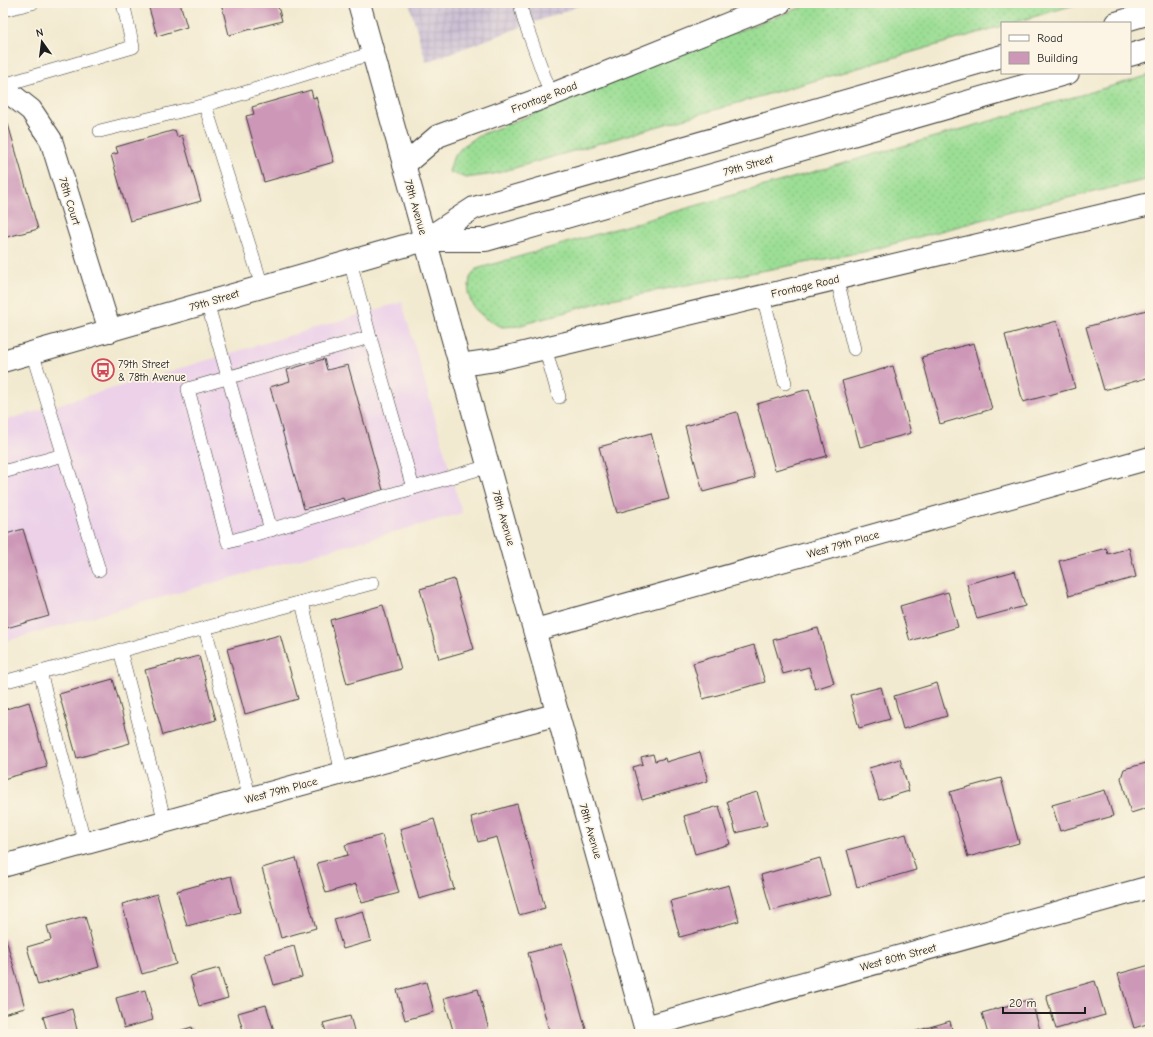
<svg xmlns="http://www.w3.org/2000/svg" width="1153" height="1037" viewBox="0 0 1153 1037" font-family="'Comic Neue',sans-serif">
  <defs>
    <pattern id="industrial-grid" width="8" height="8" patternUnits="userSpaceOnUse"><rect width="8" height="8" fill="#cbbfd4"/><path d="M0 4h8M4 0v8" fill="none" stroke="#aea4b5"/></pattern>
    <pattern id="grass-dots" width="8" height="8" patternUnits="userSpaceOnUse"><rect width="8" height="8" fill="#9cde95"/><path d="M2 2h.1M6 6h.1" fill="none" stroke="#86be80" stroke-width="1.8" stroke-linecap="round"/></pattern>
  </defs>
  <rect width="100%" height="100%" fill="#fcf5e5"/>
  <filter id="ink" filterUnits="userSpaceOnUse"><feTurbulence type="fractalNoise" baseFrequency=".025" numOctaves="2"/><feDisplacementMap in="SourceGraphic" scale="8" xChannelSelector="R" yChannelSelector="G"/><feConvolveMatrix kernelMatrix="1 2 1 2 8 2 1 2 1" color-interpolation-filters="sRGB"/></filter>
  <filter id="wash" filterUnits="userSpaceOnUse"><feTurbulence type="fractalNoise" baseFrequency=".012" numOctaves="4" result="noise"/><feDisplacementMap in="SourceGraphic" scale="16" xChannelSelector="R" yChannelSelector="G"/><feGaussianBlur stdDeviation="0.9" result="paint"/><feColorMatrix in="noise" values="0 0 0 0 0 0 0 0 0 0 0 0 0 0 0 0 0 1.4 0 .05"/><feComposite in="paint" operator="in"/></filter>
  <g filter="url(#wash)">
    <rect width="100%" height="100%" fill="#f2ead0"/>
    <!-- built -->
    <polygon fill="#ecd1e9" points="402,302 462,513 3,642 3,421"/>
    <!-- industrial -->
    <polygon fill="url(#industrial-grid)" points="409,3 587,3 426,62"/>
    <!-- grass -->
    <g fill="url(#grass-dots)" stroke="#5c7d58">
      <polygon points="813,3 1081,3 1012,23 1002,23 1002,26 494,174 466,178 449,172 453,158 462,147 480,135 566,101 661,60"/>
      <polygon points="1150,75 1150,179 1037,205 863,252 611,299 518,326 502,327 486,319 474,308 468,294 470,278 476,269"/>
    </g>
    <g id="blocks">
      <!-- building -->
      <g fill="#cd98b8">
        <polygon points="168,3 180,3 187,27 157,36 149,8"/>
        <polygon points="221,3 277,3 282,21 229,35"/>
        <polygon points="311,90 313,98 316,97 334,162 264,182 246,116 254,114 252,107"/>
        <polygon points="8,124 38,229 3,238 3,125"/>
        <polygon points="175,130 177,137 182,135 201,201 130,221 111,155 118,153 116,147"/>
        <polygon points="1150,309 1150,377 1104,390 1086,327"/>
        <polygon points="1057,321 1075,388 1023,402 1005,335"/>
        <polygon points="974,343 992,409 940,424 922,357"/>
        <polygon points="324,359 327,370 348,365 383,490 344,501 343,498 304,509 270,387 290,381 287,370"/>
        <polygon points="893,366 911,433 860,447 842,381"/>
        <polygon points="809,389 827,456 775,470 757,404"/>
        <polygon points="737,412 755,478 703,492 685,426"/>
        <polygon points="651,433 669,499 617,513 599,447"/>
        <polygon points="23,529 49,616 3,629 3,535"/>
        <polygon points="1106,548 1108,554 1129,548 1136,577 1069,596 1059,561"/>
        <polygon points="1015,571 1025,606 977,619 967,584"/>
        <polygon points="454,579 474,649 439,659 420,589"/>
        <polygon points="948,592 958,627 910,641 900,606"/>
        <polygon points="383,605 401,669 347,684 330,620"/>
        <polygon points="818,628 834,683 815,689 809,667 783,674 773,640"/>
        <polygon points="280,635 298,699 245,714 227,649"/>
        <polygon points="754,645 765,682 703,699 693,663"/>
        <polygon points="199,656 216,720 163,735 145,670"/>
        <polygon points="113,679 130,743 77,758 59,694"/>
        <polygon points="937,683 947,716 903,729 894,696"/>
        <polygon points="881,687 890,719 859,728 850,695"/>
        <polygon points="29,702 47,767 3,779 3,710"/>
        <polygon points="700,752 708,781 642,800 633,767 643,764 641,757 653,754 655,761 665,758 666,762"/>
        <polygon points="900,759 909,791 879,800 869,768"/>
        <polygon points="1150,762 1150,807 1131,813 1121,778 1124,769"/>
        <polygon points="1001,778 1019,843 968,857 950,792"/>
        <polygon points="1105,790 1113,816 1060,831 1052,805"/>
        <polygon points="757,792 767,825 736,833 727,801"/>
        <polygon points="517,804 545,908 519,915 497,837 478,842 471,817"/>
        <polygon points="719,806 730,844 695,854 684,816"/>
        <polygon points="434,819 454,889 419,899 400,829"/>
        <polygon points="906,834 916,870 857,887 847,850"/>
        <polygon points="382,835 399,893 362,903 356,884 326,893 317,863 348,855 345,845"/>
        <polygon points="296,858 316,928 281,938 262,868"/>
        <polygon points="820,858 830,895 771,911 761,875"/>
        <polygon points="231,876 240,912 187,926 177,891"/>
        <polygon points="729,885 739,921 680,937 670,901"/>
        <polygon points="157,894 176,964 142,974 122,904"/>
        <polygon points="363,911 371,941 343,949 334,919"/>
        <polygon points="85,916 99,967 38,985 27,947 51,940 47,926"/>
        <polygon points="3,939 6,939 25,1008 3,1014"/>
        <polygon points="562,944 587,1033 584,1034 550,1034 528,953"/>
        <polygon points="294,946 302,977 274,985 265,954"/>
        <polygon points="1150,965 1150,1023 1134,1028 1118,974"/>
        <polygon points="219,968 228,998 199,1006 190,976"/>
        <polygon points="1095,981 1105,1015 1056,1029 1046,995"/>
        <polygon points="426,982 434,1012 405,1020 397,990"/>
        <polygon points="478,989 490,1034 454,1034 444,998"/>
        <polygon points="145,990 153,1020 124,1028 116,998"/>
        <polygon points="1031,999 1041,1033 988,1034 982,1013"/>
        <polygon points="266,1005 275,1034 244,1034 238,1013"/>
        <polygon points="72,1009 78,1034 48,1034 43,1017"/>
        <polygon points="350,1016 355,1034 327,1034 323,1023"/>
        <polygon points="950,1021 953,1034 906,1034"/>
        <polygon points="192,1027 194,1034 169,1034"/>
      </g>
    </g>
  </g>
  <g filter="url(#ink)">
    <use href="#blocks" fill-opacity="0" stroke="#3c3b37" stroke-width="1"/>
    <g fill="none" stroke-linecap="round" stroke-linejoin="round">
      <!-- lane casing -->
      <g stroke="#3c3b37" stroke-width="14">
        <g id="lane">
          <polyline points="520,3 524,20 551,95"/>
          <polyline points="3,10 32,3"/>
          <polyline points="3,85 133,47 123,3"/>
          <polyline points="100,131 205,105"/>
          <polyline points="350,261 370,337 413,488"/>
          <polyline points="837,279 854,349"/>
          <polyline points="262,286 205,105 373,53"/>
          <polyline points="763,296 785,383"/>
          <polyline points="207,302 271,530"/>
          <polyline points="370,337 188,389 228,542 489,466"/>
          <polyline points="545,348 559,397"/>
          <polyline points="32,352 99,570"/>
          <polyline points="3,472 63,455"/>
          <polyline points="302,602 373,583"/>
          <polyline points="205,628 250,799"/>
          <polyline points="120,650 165,822"/>
          <polyline points="40,672 85,844"/>
          <polyline points="3,682 302,602 342,773"/>
        </g>
      </g>
      <!-- street casing -->
      <g stroke="#3c3b37" stroke-width="24">
        <g id="street">
          <polyline points="359,3 647,1034"/>
          <polyline points="3,88 31,110 51,140 110,331"/>
          <polyline points="404,165 438,136 551,95 780,3"/>
          <polyline points="460,365 495,360 545,348 1150,204"/>
          <polyline points="535,630 1150,458"/>
          <polyline points="3,866 558,714"/>
          <polyline points="645,1027 1150,887"/>
        </g>
      </g>
      <!-- secondary casing -->
      <g stroke="#3c3b37" stroke-width="24">
        <g id="secondary">
          <polyline points="1116,23 1150,13"/>
          <polyline points="1130,55 1150,49"/>
          <polyline points="425,240 474,208 1002,56"/>
          <polyline points="3,361 425,240 486,240 1068,73"/>
        </g>
      </g>
      <!-- lane -->
      <use href="#lane" stroke="#fff" stroke-width="13"/>
      <!-- street -->
      <use href="#street" stroke="#fff" stroke-width="22"/>
      <!-- secondary -->
      <use href="#secondary" stroke="#fff" stroke-width="22"/>
    </g>
  </g>
  <!-- icons -->
  <defs>
    <g id="bus-ring" transform="scale(1.15)"><circle r="9.5" fill="#fcf5e5" stroke="#d1495b" stroke-width="1.5"/><path d="M-5-6H5V4H4V6H2V4H-2V6H-4V4H-5ZM-3.5-4V0h7V-4ZM-3.5 1.2v1.5H-2V1.2ZM2 1.2v1.5H3.5V1.2Z" fill="#d1495b"/></g>
  </defs>
  <g fill-rule="evenodd">
    <use href="#bus-ring" x="103" y="370"/>
  </g>
  <g text-anchor="middle" stroke-width="3.5" stroke-linejoin="round" paint-order="stroke">
    <!-- street labels -->
    <g font-size="11" fill="#1c1c1c" stroke="#fcf5e5">
      <text transform="translate(544 97) rotate(-21)" y="4">Frontage Road</text>
      <text transform="translate(748 165) rotate(-16)" y="4">79th Street</text>
      <text transform="translate(70 201) rotate(73)" y="4">78th Court</text>
      <text transform="translate(416 207) rotate(74)" y="4">78th Avenue</text>
      <text transform="translate(805 286) rotate(-13)" y="4">Frontage Road</text>
      <text transform="translate(214 300) rotate(-17)" y="4">79th Street</text>
      <text transform="translate(504 518) rotate(74)" y="4">78th Avenue</text>
      <text transform="translate(843 544) rotate(-16)" y="4">West 79th Place</text>
      <text transform="translate(281 790) rotate(-15)" y="4">West 79th Place</text>
      <text transform="translate(591 831) rotate(74)" y="4">78th Avenue</text>
      <text transform="translate(898 957) rotate(-15)" y="4">West 80th Street</text>
    </g>
    <!-- poi labels -->
    <g font-size="11" fill="#1c1c1c" stroke="#fcf5e5" text-anchor="start">
      <text x="118" y="368">79th Street<tspan x="118" dy="13">&amp; 78th Avenue</tspan></text>
    </g>
  </g>
  <!-- margin -->
  <rect width="1153" height="1037" fill="none" stroke="#fcf5e5" stroke-width="16"/>
  <!-- legend -->
  <rect x="1001" y="22" width="130" height="52" fill="#fcf5e5" stroke="#a29e95"/>
  <rect x="1009" y="35" width="20" height="6" fill="#ffffff" stroke="#a29e95"/>
  <text x="1037" y="42" font-size="12" fill="#1c1c1c">Road</text>
  <rect x="1009" y="52" width="20" height="12" fill="#cd98b8" stroke="#a29e95"/>
  <text x="1037" y="62" font-size="12" fill="#1c1c1c">Building</text>
  <!-- north arrow -->
  <g transform="translate(42 42) rotate(346)" stroke="#fcf5e5" stroke-width="3" paint-order="stroke">
  <path d="M0-3L7 15L0 10L-7 15Z" fill="#1c1c1c"/>
  <text y="-6" font-size="11" font-weight="bold" text-anchor="middle" fill="#1c1c1c">N</text>
  </g>
  <!-- scale -->
  <path d="M1003 1007v6h82v-6" fill="none" stroke="#1c1c1c" stroke-width="2"/>
  <text x="1009" y="1007" font-size="12" fill="#1c1c1c" stroke="#fcf5e5" stroke-width="3" paint-order="stroke">20 m</text>
</svg>
